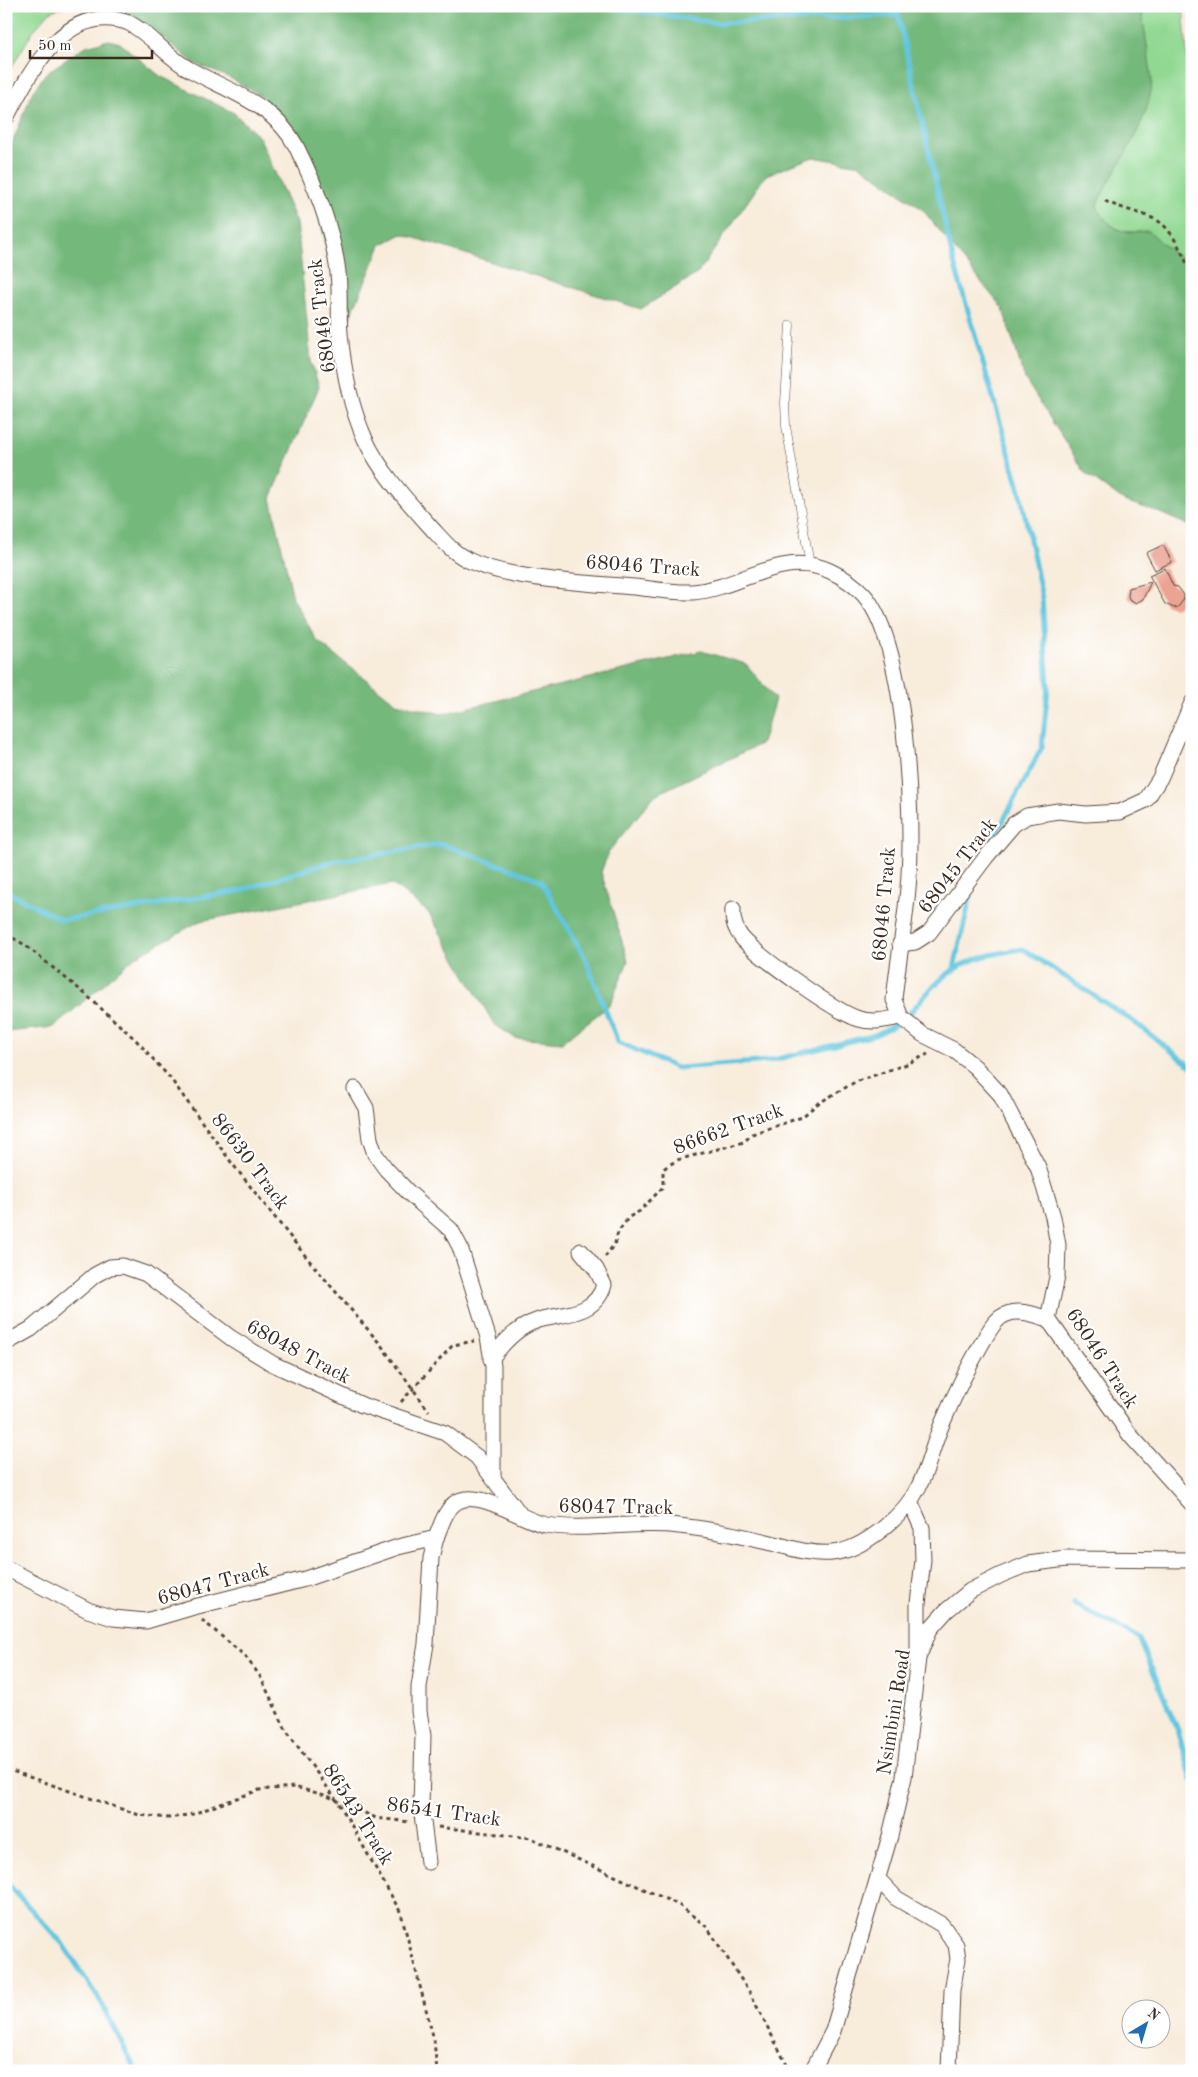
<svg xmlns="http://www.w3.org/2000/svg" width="1198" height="2077" viewBox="0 0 1198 2077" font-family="'Old Standard TT',serif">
  <rect width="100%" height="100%" fill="#fff"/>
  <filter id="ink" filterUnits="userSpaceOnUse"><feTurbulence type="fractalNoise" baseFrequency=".02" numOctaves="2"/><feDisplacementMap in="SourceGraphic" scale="10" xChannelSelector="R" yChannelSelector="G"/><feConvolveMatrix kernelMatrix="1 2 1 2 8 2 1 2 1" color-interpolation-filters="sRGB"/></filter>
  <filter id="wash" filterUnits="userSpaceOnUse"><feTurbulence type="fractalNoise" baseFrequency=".0096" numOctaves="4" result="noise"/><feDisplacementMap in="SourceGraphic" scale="20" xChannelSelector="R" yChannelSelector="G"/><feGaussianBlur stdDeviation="1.12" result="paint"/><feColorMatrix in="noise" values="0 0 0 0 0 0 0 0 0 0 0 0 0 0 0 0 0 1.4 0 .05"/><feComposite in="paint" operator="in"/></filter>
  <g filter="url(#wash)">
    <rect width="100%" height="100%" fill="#f8ecdb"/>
    <!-- green -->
    <g fill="#91d892" stroke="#668158">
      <polygon points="6,6 65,6 50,12 33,31 6,77"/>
      <path d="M1141,6h42l9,105v154l-19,-12 -24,-21c-8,-1 -17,1 -25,-1 -10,-1 -27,-17 -27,-27l16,-33 35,-122 -4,-12z"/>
    </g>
    <!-- forest -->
    <g fill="#74b87c" stroke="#58714d">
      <path d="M114,6h1027l11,74c-1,41 -37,88 -55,124 0,10 17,26 27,27 8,2 17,0 25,0l24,22 19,12v267l-4,-7 -35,-15 -29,-9 -39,-28 -60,-94 -22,-70 -81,-100 -62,-44 -47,-8 -47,18 -68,98 -57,36 -239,-75 -21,11 -35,82 -46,-188 -19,-25 -21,-19 -32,-18 -34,-14 -40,-33z"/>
      <polygon points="109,40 120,43 160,76 234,113 260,138 297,223 311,361 319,387 271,498 293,598 317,641 396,703 442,714 701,651 746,664 775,699 762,743 655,795 609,851 601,872 628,961 610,1005 562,1042 515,1038 494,1024 428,912 392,884 200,921 135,957 54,1027 6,1032 6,159 32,93 46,73 86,46"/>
    </g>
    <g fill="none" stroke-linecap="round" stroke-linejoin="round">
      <!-- stream -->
      <g stroke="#62c6df" stroke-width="5">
        <polyline points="603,6 718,23 898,15"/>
        <polyline points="896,6 953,259 1020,491 1042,598 1048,687 1042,747 993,840"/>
        <polyline points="6,891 62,920 239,891 330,862 441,844 541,880 586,960 618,1042 677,1068 769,1061 875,1035 897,1024"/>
        <polyline points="954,968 974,881"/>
        <path d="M906,1018c40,-49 54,-60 117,-69l111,73 58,45"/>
        <polyline points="1074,1604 1139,1638 1178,1730 1192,1780"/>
        <polyline points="6,1882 62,1943 102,2004 136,2071"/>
      </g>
    </g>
    <g id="blocks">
      <!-- building -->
      <g fill="#eba394">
        <polygon points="1163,545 1172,562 1155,570 1146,553"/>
        <polygon points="1165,568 1173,586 1178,587 1184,595 1184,599 1178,607 1174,608 1165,604 1149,575"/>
        <polygon points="1151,582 1143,599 1136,603 1129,599 1128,596 1129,588"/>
      </g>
    </g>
  </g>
  <g filter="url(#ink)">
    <use href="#blocks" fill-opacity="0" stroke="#57473a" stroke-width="1"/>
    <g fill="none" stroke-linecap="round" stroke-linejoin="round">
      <!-- service casing -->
      <g stroke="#57473a" stroke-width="9">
        <polyline id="service" points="790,325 785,402 786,426 810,565"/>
      </g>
      <!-- minor casing -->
      <g stroke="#57473a" stroke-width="17">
        <g id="minor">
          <path d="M6,118c23,-44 59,-118 123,-95 23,12 38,34 60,46 40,23 84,34 107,77 18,36 35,80 41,119 4,23 1,45 3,68 3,34 11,75 25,106 16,35 46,66 71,94 10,11 19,21 32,27 40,20 120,23 166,27 19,2 40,6 59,5 49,-4 87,-43 137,-21 13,6 25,14 34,24 42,48 49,216 45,279 -2,42 -11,84 -15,126l7,17 21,17 32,16 21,17 25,27 38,73 15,50 5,28 -1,32 -9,42 82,116 62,69"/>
          <path d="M733,909c-1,11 2,20 9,29 16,18 95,75 117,81 14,4 27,1 42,-2"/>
          <polyline points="900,944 915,942 929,933 986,857 1014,824 1027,816 1058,811 1086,814 1120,812 1146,800 1160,778 1192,703"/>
          <polyline points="355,1089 366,1108 370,1139 375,1154 386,1169 409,1193 451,1230 460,1247 488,1337 493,1366 493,1476"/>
          <polyline points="6,1343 31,1329 95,1275 110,1267 123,1266 146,1274 231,1338 273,1364 362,1405 445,1433 477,1457 519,1513"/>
          <path d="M491,1359c11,-15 27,-32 45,-38 24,-8 59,-4 68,-36l-8,-16 -15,-18"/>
          <polyline points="910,1501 922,1528 923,1560 918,1604 918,1654"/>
          <path d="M6,1568l82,42 25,8 33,3 44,-13 115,-29 93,-32 38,-9c5,-13 11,-34 25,-38 23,-8 63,21 85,25 44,7 89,-5 133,1 29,3 59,9 88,16 22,5 42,13 65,11 32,-3 74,-39 87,-67 10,-20 14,-42 23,-62 12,-28 25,-55 40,-81 6,-10 13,-25 25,-29 13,-5 29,1 41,5"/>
          <polyline points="428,1862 421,1806 423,1736 419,1711 419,1687 426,1644 431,1558 436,1538"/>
          <polyline points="878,1879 896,1898 942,1925 956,1945 958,1959 952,1990 949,2071"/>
          <polyline points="812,2071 833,2031 890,1836 904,1777 918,1658 930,1629 946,1611 970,1591 1001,1575 1028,1564 1066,1559 1192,1560"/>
        </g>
      </g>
      <!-- path -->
      <g stroke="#57473a" stroke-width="3" stroke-dasharray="4 4" stroke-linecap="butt">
        <path d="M1105,201c16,8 46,14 56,22 14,11 23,35 31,51"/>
        <polyline points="6,934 25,945 84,993 136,1040 170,1078 231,1162 307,1258 381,1345 429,1411"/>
        <polyline points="605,1257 615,1243 618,1232 629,1217 640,1211 663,1187 663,1169 677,1160 744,1142 752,1134 802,1117 817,1104 855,1082 907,1064 928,1054"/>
        <polyline points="401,1402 453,1345 474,1341"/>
        <polyline points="202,1620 245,1656 260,1676 286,1730 340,1805 401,1913 434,2040 437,2071"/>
        <polyline points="6,1769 139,1815 169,1818 193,1814 259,1790 294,1787 325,1795 376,1818 409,1822"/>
        <polyline points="438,1827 531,1838 679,1905 707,1927 750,1993 790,2071"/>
      </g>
      <!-- service -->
      <use href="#service" stroke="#fff" stroke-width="8"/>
      <!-- minor -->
      <use href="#minor" stroke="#fff" stroke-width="15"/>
    </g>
  </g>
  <g text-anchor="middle" stroke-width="4.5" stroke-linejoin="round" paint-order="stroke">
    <!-- street labels -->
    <g font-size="20" fill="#3b2a1e" stroke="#fff">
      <text transform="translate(321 316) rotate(-97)" y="7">68046 Track</text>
      <text transform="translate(643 565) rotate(4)" y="7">68046 Track</text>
      <text transform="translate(957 865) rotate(-52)" y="7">68045 Track</text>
      <text transform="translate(883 904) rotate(-85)" y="7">68046 Track</text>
      <text transform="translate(728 1128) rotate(-20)" y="7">86662 Track</text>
      <text transform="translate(251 1161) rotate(53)" y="7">86630 Track</text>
      <text transform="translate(299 1351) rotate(28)" y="7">68048 Track</text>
      <text transform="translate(1103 1358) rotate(57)" y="7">68046 Track</text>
      <text transform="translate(616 1506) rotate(1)" y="7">68047 Track</text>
      <text transform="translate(213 1583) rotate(-15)" y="7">68047 Track</text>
      <text transform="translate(893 1712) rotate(-81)" y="7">Nsimbini Road</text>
      <text transform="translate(444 1811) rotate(8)" y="7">86541 Track</text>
      <text transform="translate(359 1814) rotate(58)" y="7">86543 Track</text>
    </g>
  </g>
  <!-- margin -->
  <rect width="1198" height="2077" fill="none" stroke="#fff" stroke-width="25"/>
  <!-- north arrow -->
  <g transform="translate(1146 2024) rotate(38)"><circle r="24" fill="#ffffff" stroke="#b1aaa5"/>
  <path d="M0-4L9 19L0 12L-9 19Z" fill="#1f6fb2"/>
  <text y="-8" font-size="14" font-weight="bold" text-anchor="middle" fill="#3b2a1e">N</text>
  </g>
  <!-- scale -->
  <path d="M30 50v8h122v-8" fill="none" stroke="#3b2a1e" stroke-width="2.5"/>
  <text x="38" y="50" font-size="15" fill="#3b2a1e" stroke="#ffffff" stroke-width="4" paint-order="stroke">50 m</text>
</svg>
